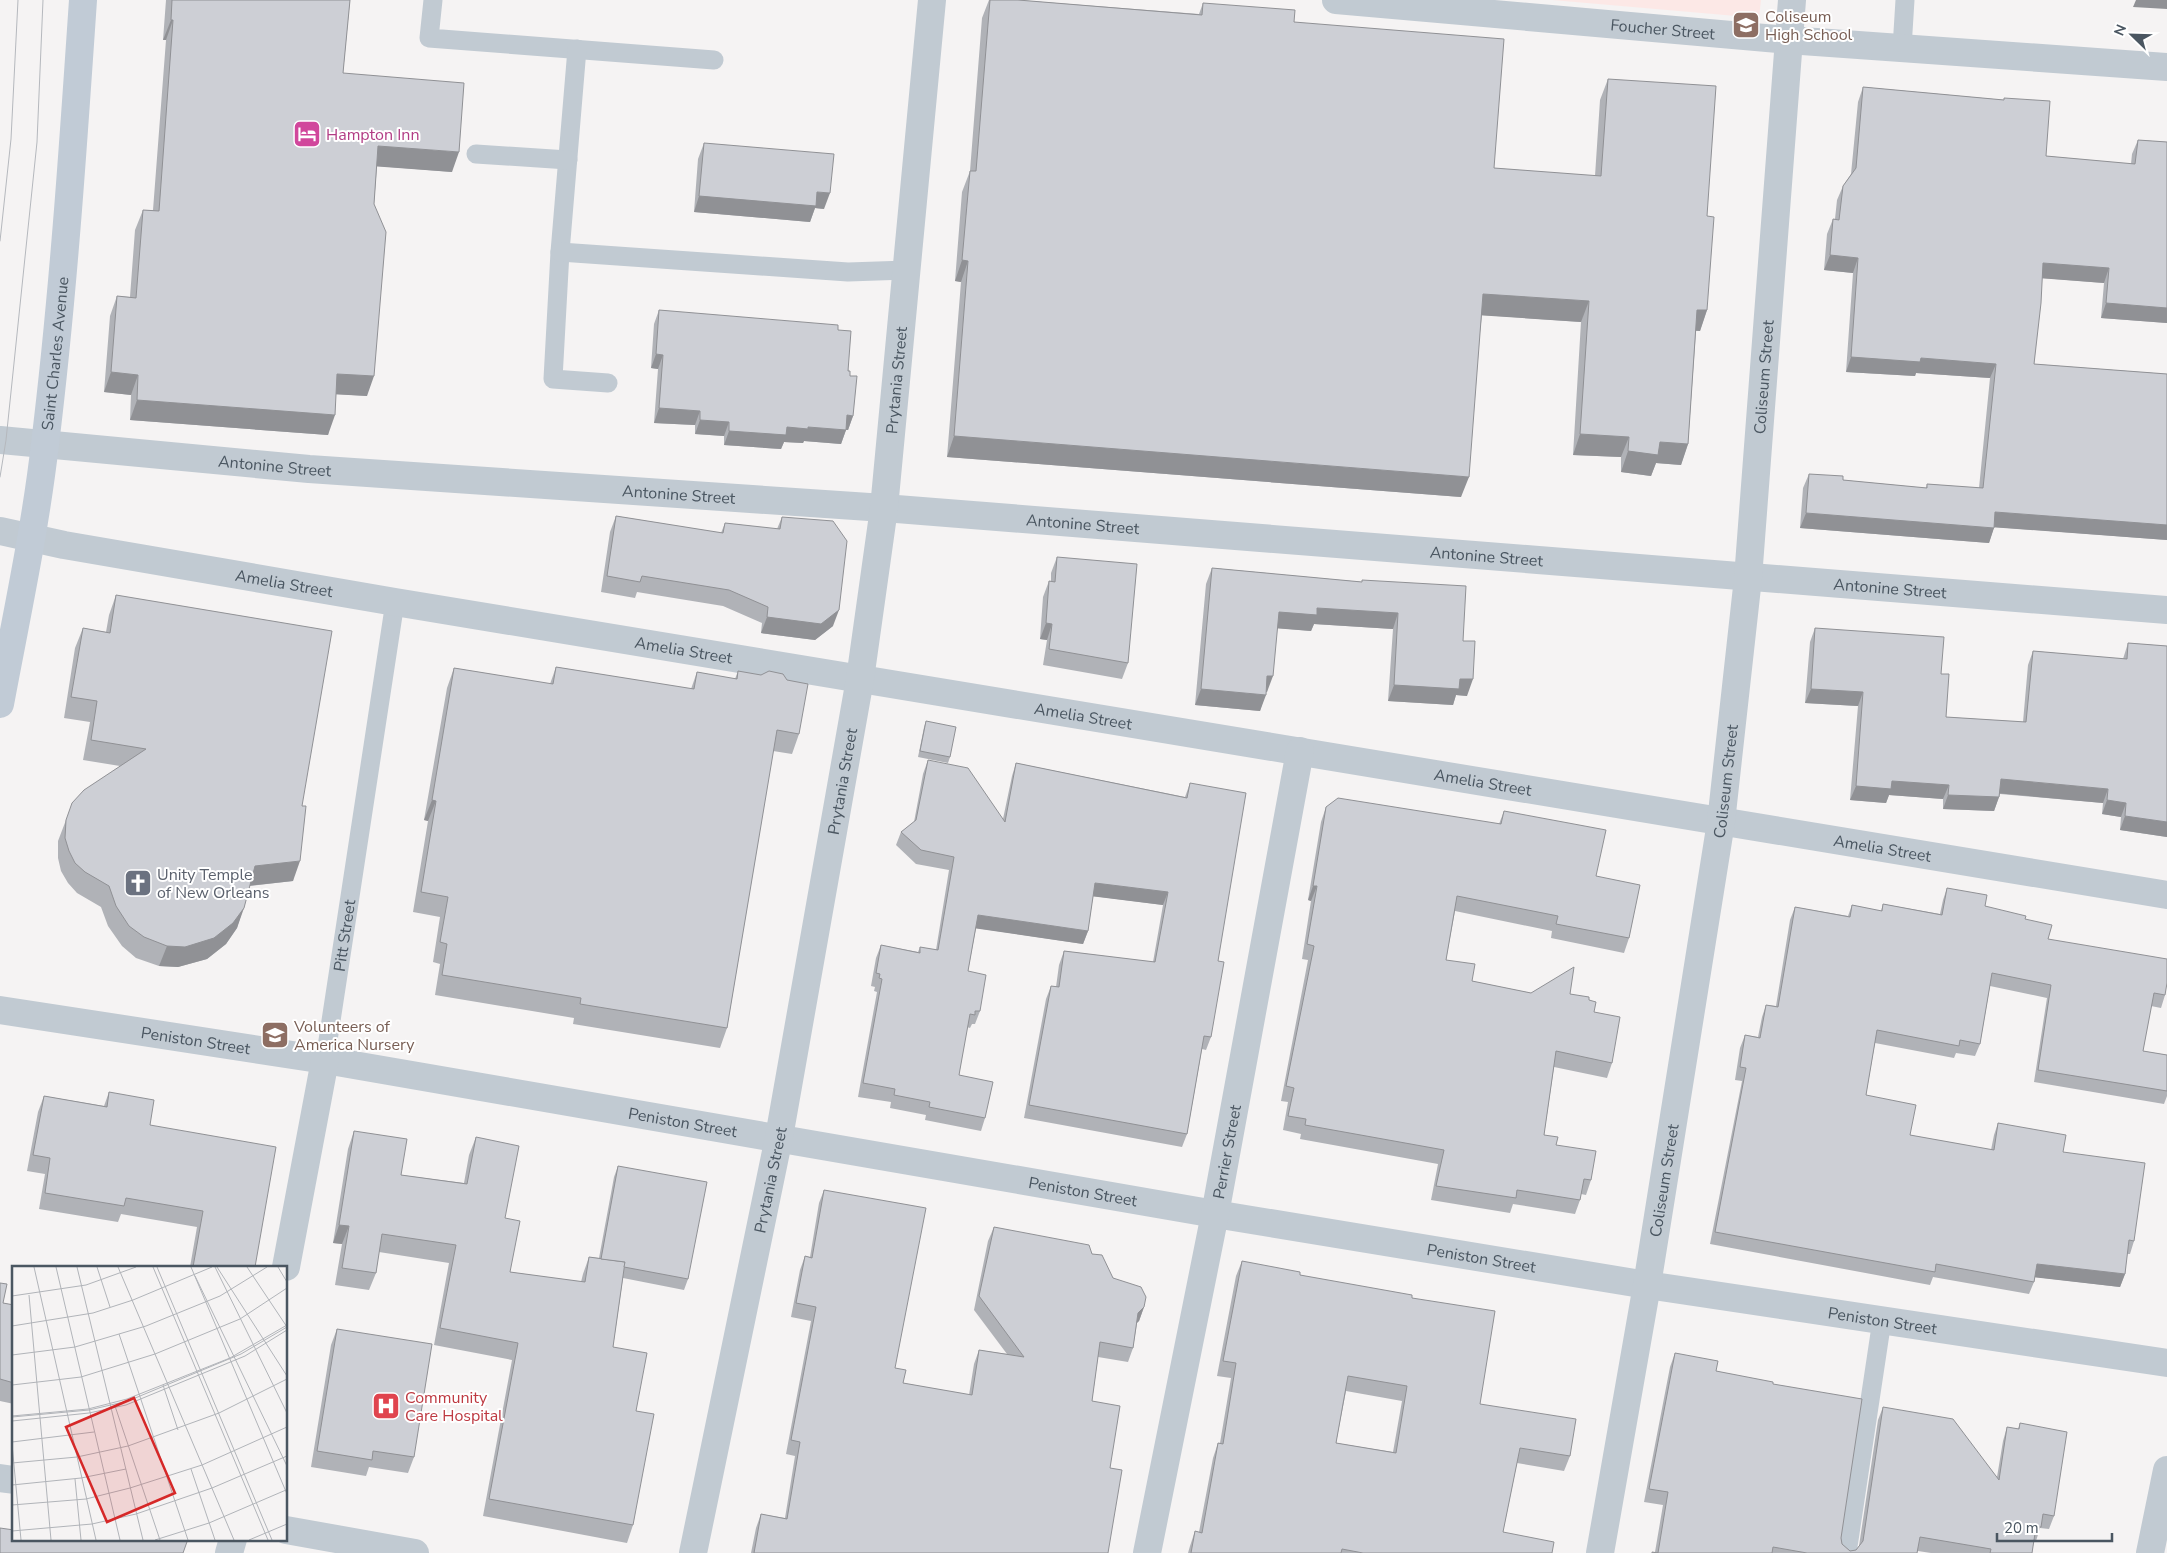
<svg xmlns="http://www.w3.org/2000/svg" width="2167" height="1553" viewBox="0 0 2167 1553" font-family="'Nunito Sans',sans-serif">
  <rect width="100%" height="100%" fill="#f5f3f3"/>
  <!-- medical -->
  <polygon fill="#fce8e6" points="1552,0 1761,0 1759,18"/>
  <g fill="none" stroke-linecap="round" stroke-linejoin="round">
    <!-- service -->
    <g stroke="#c1cad2" stroke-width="19">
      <polyline points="433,0 429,38 714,60"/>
      <polyline points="1902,48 1905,0"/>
      <polyline points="577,49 560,252 553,379 608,383"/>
      <polyline points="476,154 568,160"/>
      <polyline points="560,252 848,272 907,270"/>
      <path id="s1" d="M325,1060l70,-458"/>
      <polyline points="1847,1553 1882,1320"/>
    </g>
    <!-- minor -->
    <g stroke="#c1cad2" stroke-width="28">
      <path id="s2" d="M1336,0l452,40 379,27"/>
      <path id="s3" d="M0,440l309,29 575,39 1283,102"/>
      <path id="s4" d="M0,531l64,14 331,57 1772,293"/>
      <path id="s5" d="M0,1010l325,50 890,154 432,71 520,78"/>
      <polyline points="286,1267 325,1060"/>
      <polyline points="0,1478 14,1480"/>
      <polyline points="286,1530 415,1553"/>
      <polyline points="229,1553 233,1539"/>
      <path id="s6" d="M693,1553l86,-416 81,-458 24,-171 48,-508"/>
      <path id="s7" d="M1147,1553l68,-339 85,-463"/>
      <path id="s8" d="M1600,1553l47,-268 74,-463 27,-244 44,-578"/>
      <polyline points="2150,1553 2167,1470"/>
    </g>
    <!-- secondary -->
    <path stroke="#c1cbd6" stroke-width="28" id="s9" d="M0,704c16,-86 35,-173 45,-260 18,-147 28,-296 38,-444"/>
    <!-- tram -->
    <g stroke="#b5b8bd" stroke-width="1">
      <polyline points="0,241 11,139 18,0"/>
      <polyline points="0,477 6,440 37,142 43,0"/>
    </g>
  </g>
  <!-- wall -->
  <g fill="#b0b2b7" fill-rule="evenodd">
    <polygon points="166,0 350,0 343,73 452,172 377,166 374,204 367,396 336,394 328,435 130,420 131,395 104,392 110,316 117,296 130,297 135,230 143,210 153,210 166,40 163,40"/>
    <polygon points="989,0 1018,0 1199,14 1203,3 1294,22 1494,168 1595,176 1600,100 1608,79 1707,216 1707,310 1700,331 1696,331 1688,444 1681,465 1656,463 1651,476 1621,472 1621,457 1573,455 1581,322 1482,315 1461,497 947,457 961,282 955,281 962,192 970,171 982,18"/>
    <polygon points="1863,87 2004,100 2004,98 2046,156 2131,164 2132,154 2138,140 2167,142 2167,323 2101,318 2104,283 2042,278 2034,364 2167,374 2167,540 1994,527 1989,543 1800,528 1803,488 1809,474 1843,480 1926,488 1927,484 1979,488 1990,378 1916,373 1915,376 1846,372 1853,273 1824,270 1827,234 1833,219 1835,219 1837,200 1843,186 1851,174 1858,102"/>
    <polygon points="704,143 824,209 815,208 810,222 694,212 698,159"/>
    <polygon points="659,310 838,330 850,376 853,416 848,430 846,430 841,444 804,441 803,443 784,442 781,449 724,445 724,436 695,434 695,425 654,423 658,369 651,368 654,324"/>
    <polygon points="616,516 721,533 725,523 777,529 782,517 833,626 815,640 761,633 762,623 723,606 637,592 635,598 601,592 610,532"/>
    <polygon points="1057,557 1128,663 1122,679 1043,665 1047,640 1040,639 1043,597 1049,581 1051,581 1051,573"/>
    <polygon points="1212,568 1362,582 1362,580 1463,641 1467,696 1456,695 1453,705 1388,701 1393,629 1314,624 1311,631 1277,628 1267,692 1266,692 1260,711 1195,705 1206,584"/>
    <polygon points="116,595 302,806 293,881 250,886 237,928 226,944 207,959 178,967 159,966 136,958 122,946 108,926 101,907 77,893 68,883 61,871 58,858 58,841 66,820 120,766 83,760 90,722 64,718 75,648 83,628 106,632 109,615"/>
    <polygon points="1815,628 1941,674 1946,717 2023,722 2028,665 2033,651 2123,659 2128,643 2167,646 2167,837 2120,830 2121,817 2102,814 2103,803 2000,794 1999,797 1994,811 1943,809 1943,799 1889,795 1886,803 1850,800 1858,706 1805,703 1810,642"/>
    <polygon points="556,667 691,689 697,672 735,679 738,671 799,734 792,754 773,751 727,1028 720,1048 573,1024 574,1018 435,995 440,964 433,962 440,917 413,912 428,821 424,820 447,688 454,668 550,684"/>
    <polygon points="926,721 950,757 948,763 918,757 924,727"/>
    <polygon points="928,760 1003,819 1012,776 1016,763 1185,797 1190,783 1218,961 1211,1037 1206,1050 1202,1049 1187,1134 1182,1147 1024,1118 1046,999 1051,986 1056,987 1059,965 1064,951 1153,962 1163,905 1093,896 1088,931 1083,944 976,928 968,971 980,1011 975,1024 972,1024 970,1028 967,1027 959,1075 985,1118 981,1131 925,1120 926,1115 890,1108 891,1102 858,1097 877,992 874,991 875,987 871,986 876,958 881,945 918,952 920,947 936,950 949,870 916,864 896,845 901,832 914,822 923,774"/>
    <polygon points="1326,807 1499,824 1504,811 1596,876 1629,938 1624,953 1551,938 1552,931 1455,911 1446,960 1472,981 1531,993 1570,994 1589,1000 1594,1012 1612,1063 1607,1078 1554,1067 1544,1135 1556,1145 1591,1180 1586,1195 1581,1194 1580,1200 1575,1214 1513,1204 1510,1213 1431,1200 1438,1164 1300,1139 1301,1134 1283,1130 1288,1102 1281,1101 1308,960 1302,959 1311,901 1308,900 1321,822"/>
    <polygon points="1947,888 1985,906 2025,919 2048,939 2165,995 2161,1008 2151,1006 2143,1051 2167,1055 2167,1096 2164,1104 2034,1082 2047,998 1990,986 1980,1044 1975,1056 1956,1053 1954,1058 1875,1043 1866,1095 1910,1135 1991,1150 1994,1135 1998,1123 2063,1152 2134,1241 2130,1254 2127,1254 2125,1274 2120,1287 2035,1277 2034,1282 2029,1294 1933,1277 1930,1285 1710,1244 1742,1081 1735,1080 1740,1048 1745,1035 1758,1037 1762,1017 1766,1005 1776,1006 1790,920 1795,907 1848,916 1852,905 1881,911 1883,904 1940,914 1943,900"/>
    <polygon points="109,1092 150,1125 255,1267 190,1267 197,1227 121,1214 118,1222 39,1209 45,1174 27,1171 38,1112 44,1096 104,1106"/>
    <polygon points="354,1131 401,1175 464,1183 469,1155 476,1137 505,1218 510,1272 581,1282 583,1274 589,1257 599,1258 614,1177 618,1166 688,1279 684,1290 623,1278 613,1347 636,1411 633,1525 627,1543 483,1516 512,1360 434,1345 449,1263 379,1252 376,1273 369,1290 335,1285 342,1244 333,1243 348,1149"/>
    <polygon points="824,1190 895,1368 903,1383 969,1395 974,1364 979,1350 1007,1354 974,1310 988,1241 994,1227 1092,1254 1113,1278 1144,1307 1139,1321 1137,1323 1133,1348 1128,1362 1098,1357 1092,1401 1110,1468 1108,1553 751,1553 756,1528 761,1514 785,1518 795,1456 786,1454 811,1321 791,1317 800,1270 805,1256 810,1257 819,1203"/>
    <path d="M1242,1261l58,14 112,23 68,106 90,52 -6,15 -47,-8 -14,69 49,21h-364l2,-7 5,-15 4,1 14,-74 5,-15h2l11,-65 -14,-2 19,-100zM1346,1391l56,10 -9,51 -57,-9z"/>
    <polygon points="0,1283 3,1303 14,1305 14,1404 0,1401"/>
    <polygon points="337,1329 414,1457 408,1473 369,1467 366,1476 311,1467 331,1345"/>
    <polygon points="1675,1353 1716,1371 1773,1384 1841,1538 1842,1544 1850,1551 1856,1550 1859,1546 1878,1420 1883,1407 1997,1477 2003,1441 2007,1427 2018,1429 2020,1423 2054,1516 2049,1529 2040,1528 2036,1541 2034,1540 2032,1553 1931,1553 1918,1551 1917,1553 1652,1553 1655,1552 1663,1505 1644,1502 1670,1367"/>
  </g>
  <!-- shaded-wall -->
  <g fill="#909195">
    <polygon points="2136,0 2167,0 2167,9 2133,7"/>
    <polygon points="171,20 173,20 166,40 163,40"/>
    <polygon points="378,146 459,152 452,172 371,166"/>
    <polygon points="817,192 830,193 824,209 815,208 810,222 694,212 699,196"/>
    <polygon points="1830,255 1858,258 1853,273 1824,270"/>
    <polygon points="962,260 968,261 961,282 955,281"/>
    <polygon points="2043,263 2109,268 2104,283 2038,278"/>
    <polygon points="1483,294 1589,301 1581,322 1476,315"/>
    <polygon points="2106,303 2167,308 2167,323 2101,318"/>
    <polygon points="1697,310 1707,310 1700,331 1690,330"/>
    <polygon points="656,354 663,355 658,369 651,368"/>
    <polygon points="1851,357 1921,358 1996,364 1990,378 1916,373 1915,376 1846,372"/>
    <polygon points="111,372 138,375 131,395 104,392"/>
    <polygon points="337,374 374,376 367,396 330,394"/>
    <polygon points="137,400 335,415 328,435 130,420"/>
    <polygon points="659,408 700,411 695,425 654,423"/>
    <polygon points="847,415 853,416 848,430 842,429"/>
    <polygon points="700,420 729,422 724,436 695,434"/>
    <polygon points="787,427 808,427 846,430 841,444 804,441 803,443 784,442 781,449 724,445 729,431"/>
    <polygon points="1580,434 1629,437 1621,457 1573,455"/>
    <polygon points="954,436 1469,477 1461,497 947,457"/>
    <polygon points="1660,442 1688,444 1681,465 1656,463 1651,476 1621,472 1628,451"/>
    <polygon points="1995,512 2167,525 2167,540 1990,527"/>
    <polygon points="1806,513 1994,528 1989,543 1800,528"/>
    <polygon points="1317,608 1398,613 1393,629 1314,624 1311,631 1273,628 1279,612"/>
    <polygon points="839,610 833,626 815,640 761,633 767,617"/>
    <polygon points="1046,623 1052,624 1047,640 1040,639"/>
    <polygon points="1267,676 1273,676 1267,692 1262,692"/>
    <polygon points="1460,679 1473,679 1467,696 1456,695 1453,705 1388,701 1394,685"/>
    <polygon points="1201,689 1266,695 1260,711 1195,705"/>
    <polygon points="1811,689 1863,692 1858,706 1805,703"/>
    <polygon points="2001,779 2108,789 2103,803 1995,793"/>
    <polygon points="1892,781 1949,785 1943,799 1889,795 1886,803 1850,800 1856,786"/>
    <polygon points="1948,795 1999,797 1994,811 1943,809"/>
    <polygon points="432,800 436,801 428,821 424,820"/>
    <polygon points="2107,800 2126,803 2121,817 2102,814"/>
    <polygon points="2125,816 2167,822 2167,837 2120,830"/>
    <polygon points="300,861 293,881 247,886 255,866"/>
    <polygon points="1095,883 1168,892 1163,905 1090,896"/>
    <polygon points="1313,886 1317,886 1311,901 1308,900"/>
    <polygon points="244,908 237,928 226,944 207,959 178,967 159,966 167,946"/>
    <polygon points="978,915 1088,931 1083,944 973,928"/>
    <polygon points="339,1225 349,1226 342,1244 333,1243"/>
    <polygon points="2037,1264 2125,1274 2120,1287 2032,1277"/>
    <polygon points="1144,1307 1139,1321 1133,1326 1138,1313"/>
  </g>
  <!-- building -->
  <g fill="#cdcfd5" stroke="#909195" fill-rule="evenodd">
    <polygon points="172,0 350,0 343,73 464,83 459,152 378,146 374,204 386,232 374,376 337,374 335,415 137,400 138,375 111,372 117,296 136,298 143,210 159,211 173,20 171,20"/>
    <polygon points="990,0 1018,0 1202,15 1203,3 1295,10 1294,22 1504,39 1494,168 1601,176 1608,79 1716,86 1707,216 1714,217 1707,310 1697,310 1688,444 1660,442 1658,455 1628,451 1629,437 1580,434 1589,301 1483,294 1469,477 954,436 968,261 962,260 970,171 976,171"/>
    <polygon points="1863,87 2004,100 2004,98 2050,101 2046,156 2135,164 2138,140 2167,142 2167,308 2106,303 2109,268 2043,263 2041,303 2034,364 2167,374 2167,525 1995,512 1994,528 1806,513 1809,474 1843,476 1843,480 1927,488 1927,484 1983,488 1996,364 1921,358 1920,362 1851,357 1858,258 1830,255 1833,219 1839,220 1843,186 1856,168"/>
    <polygon points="704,143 834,154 830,193 817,192 816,206 699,196"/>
    <polygon points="659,310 838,325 838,330 851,331 848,371 850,371 850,376 857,376 853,416 847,415 846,430 808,427 808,429 787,427 786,435 729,431 729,422 700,420 700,411 659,408 663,355 656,354"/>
    <polygon points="616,516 723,533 725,523 780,529 782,517 833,521 847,541 839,610 821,624 767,617 768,607 729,590 642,576 640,582 607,576"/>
    <polygon points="1057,557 1137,564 1128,663 1049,649 1052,624 1046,623 1049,581 1055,582"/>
    <polygon points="1212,568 1362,582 1362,580 1466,586 1463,641 1475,641 1473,679 1460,679 1459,689 1394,685 1398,613 1317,608 1317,615 1279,612 1273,676 1267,676 1266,695 1201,689"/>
    <polygon points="116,595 332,631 302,806 306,806 300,861 255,866 244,908 233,923 214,938 185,947 167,946 144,937 129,926 116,906 109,886 85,872 75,863 69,851 65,838 66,820 72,803 84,790 146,749 91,740 97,701 71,697 83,628 110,633"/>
    <polygon points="1815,628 1944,637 1941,674 1949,674 1946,717 2026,722 2033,651 2127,659 2128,643 2167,646 2167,822 2125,816 2126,803 2107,800 2108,789 2001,779 1999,797 1948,795 1949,785 1892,781 1891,789 1856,786 1863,692 1811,689"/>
    <polygon points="556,667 694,689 697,672 737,679 738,671 761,675 769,671 783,674 787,680 808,684 799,734 777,730 727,1028 580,1004 581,998 442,975 447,944 440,942 448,897 421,892 436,801 432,800 454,668 553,684"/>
    <polygon points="926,721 956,727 950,757 920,751"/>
    <polygon points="928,760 968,768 1005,822 1016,763 1187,798 1190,783 1246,793 1218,961 1224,962 1211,1037 1204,1036 1187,1134 1029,1105 1051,986 1059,987 1064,951 1155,962 1168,892 1095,883 1088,931 978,915 968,971 986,975 980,1011 975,1011 975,1015 970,1014 959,1075 993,1082 985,1118 929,1107 930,1102 894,1095 895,1089 863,1083 882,979 879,978 880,974 876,973 881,945 920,953 920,947 938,950 954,857 921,850 901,832 916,820"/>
    <polygon points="1338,798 1501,824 1504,811 1606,830 1596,876 1640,885 1629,938 1556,924 1558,916 1457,896 1446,960 1475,964 1472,981 1531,993 1574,967 1570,994 1589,997 1589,1000 1596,1002 1594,1012 1620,1017 1612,1063 1556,1051 1544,1135 1558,1137 1556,1145 1596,1151 1591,1180 1584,1179 1580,1200 1517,1190 1516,1198 1436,1186 1444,1150 1305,1125 1306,1119 1288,1116 1294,1088 1286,1086 1314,946 1307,944 1317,886 1313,886 1326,807"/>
    <polygon points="1947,888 1987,895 1985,906 2026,916 2025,919 2052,925 2048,939 2167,959 2167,983 2165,995 2154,993 2143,1051 2167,1055 2167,1091 2038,1070 2051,985 1992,973 1980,1044 1960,1040 1959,1046 1877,1030 1866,1095 1916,1105 1910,1135 1994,1150 1998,1123 2066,1135 2063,1152 2145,1163 2134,1241 2129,1240 2125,1274 2037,1264 2034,1282 1936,1264 1935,1272 1715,1232 1746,1068 1740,1067 1745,1035 1760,1038 1766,1005 1778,1007 1795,907 1850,917 1852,905 1882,911 1883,904 1942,915"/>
    <polygon points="109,1092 154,1100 150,1125 276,1147 255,1267 193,1267 203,1211 126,1198 124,1206 45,1193 50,1158 33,1155 44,1096 107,1107"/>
    <polygon points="354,1131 407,1139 401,1175 467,1184 476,1137 519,1146 505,1218 520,1221 510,1272 585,1282 589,1257 625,1262 613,1347 647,1353 636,1411 654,1414 633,1525 489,1499 518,1343 440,1328 456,1245 382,1234 376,1273 342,1268 349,1226 339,1225"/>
    <polygon points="618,1166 707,1182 688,1279 624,1267 625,1262 601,1259"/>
    <polygon points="824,1190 926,1208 895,1368 906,1370 903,1383 972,1395 979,1350 1024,1357 979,1296 994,1227 1089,1245 1092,1254 1102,1255 1113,1278 1141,1287 1146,1297 1144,1307 1138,1313 1133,1348 1100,1342 1092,1401 1120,1406 1110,1468 1122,1470 1108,1553 754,1553 761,1514 787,1519 800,1442 791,1440 816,1307 796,1303 805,1256 812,1258"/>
    <path d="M1242,1261l58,11v3l112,20v3l83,13 -15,93 96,15 -6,37 -50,-8 -17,84 51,10 -2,11h-189l-21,-4 -1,4h-150l4,-22 7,2 16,-90 5,1 13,-81 -13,-2zM1348,1376l59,10 -11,67 -60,-10z"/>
    <polygon points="0,1283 7,1284 3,1303 14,1305 14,1383 0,1379"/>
    <polygon points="337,1329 432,1344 414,1457 373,1451 372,1460 317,1451"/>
    <polygon points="1675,1353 1718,1361 1716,1371 1773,1382 1773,1384 1862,1399 1841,1538 1842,1544 1850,1551 1856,1550 1863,1541 1883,1407 1953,1419 1999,1480 2007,1427 2019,1429 2020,1423 2067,1432 2054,1516 2043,1514 2041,1527 2036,1527 2032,1553 1990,1553 1991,1549 1920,1537 1917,1553 1807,1553 1773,1547 1772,1553 1652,1553 1652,1552 1658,1553 1668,1492 1649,1489"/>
    <polygon points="0,1528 14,1530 14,1539 188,1539 183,1553 0,1553"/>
  </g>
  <!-- icons -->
  <defs>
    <g id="school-square" transform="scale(1.4375)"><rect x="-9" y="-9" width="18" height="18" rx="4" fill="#8d6e63" stroke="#fff"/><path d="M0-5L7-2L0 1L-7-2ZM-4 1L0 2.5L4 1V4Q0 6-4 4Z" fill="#fff"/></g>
    <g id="hotel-square" transform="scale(1.4375)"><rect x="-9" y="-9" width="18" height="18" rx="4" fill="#d1479c" stroke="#fff"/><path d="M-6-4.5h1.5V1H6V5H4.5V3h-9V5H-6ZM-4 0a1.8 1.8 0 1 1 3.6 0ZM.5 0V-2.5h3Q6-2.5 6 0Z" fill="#fff"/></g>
    <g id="church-square" transform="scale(1.4375)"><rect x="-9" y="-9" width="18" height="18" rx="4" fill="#6b7280" stroke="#fff"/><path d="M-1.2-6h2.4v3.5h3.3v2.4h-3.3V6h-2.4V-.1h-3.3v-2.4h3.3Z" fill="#fff"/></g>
    <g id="hospital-square" transform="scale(1.4375)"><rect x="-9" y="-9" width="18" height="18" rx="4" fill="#e0444e" stroke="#fff"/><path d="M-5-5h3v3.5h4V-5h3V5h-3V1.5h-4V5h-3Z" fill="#fff"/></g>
  </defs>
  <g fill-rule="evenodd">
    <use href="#school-square" x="1746" y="25"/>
    <use href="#hotel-square" x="307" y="134"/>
    <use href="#church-square" x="138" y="883"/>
    <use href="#school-square" x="275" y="1035"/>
    <use href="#hospital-square" x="386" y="1406"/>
  </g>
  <g text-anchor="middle" stroke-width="4" stroke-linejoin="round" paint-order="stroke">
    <!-- education labels -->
    <g font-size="16" fill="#785e54" stroke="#fff" text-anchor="start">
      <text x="1765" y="22">Coliseum<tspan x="1765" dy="18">High School</tspan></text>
      <text x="294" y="1032">Volunteers of<tspan x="294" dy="18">America Nursery</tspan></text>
    </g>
    <!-- street labels -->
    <g font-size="16" fill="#4a5661" stroke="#fff">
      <text dy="6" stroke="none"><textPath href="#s2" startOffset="328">Foucher Street</textPath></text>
      <text dy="6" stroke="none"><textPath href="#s9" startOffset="355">Saint Charles Avenue</textPath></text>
      <text dy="6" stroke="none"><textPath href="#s8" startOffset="1188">Coliseum Street</textPath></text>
      <text dy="6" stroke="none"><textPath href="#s6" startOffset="1191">Prytania Street</textPath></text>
      <text dy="6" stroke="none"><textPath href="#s3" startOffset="276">Antonine Street</textPath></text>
      <text dy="6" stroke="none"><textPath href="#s3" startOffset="681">Antonine Street</textPath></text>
      <text dy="6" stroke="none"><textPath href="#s3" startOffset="1086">Antonine Street</textPath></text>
      <text dy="6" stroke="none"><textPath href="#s3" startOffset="1491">Antonine Street</textPath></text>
      <text dy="6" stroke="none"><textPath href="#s4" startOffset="289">Amelia Street</textPath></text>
      <text dy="6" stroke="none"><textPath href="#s3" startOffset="1896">Antonine Street</textPath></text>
      <text dy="6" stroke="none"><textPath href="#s4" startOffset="694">Amelia Street</textPath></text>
      <text dy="6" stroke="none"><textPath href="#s4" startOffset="1099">Amelia Street</textPath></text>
      <text dy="6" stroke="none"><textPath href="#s8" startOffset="782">Coliseum Street</textPath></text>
      <text dy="6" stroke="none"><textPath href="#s6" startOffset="786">Prytania Street</textPath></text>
      <text dy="6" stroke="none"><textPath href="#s4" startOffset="1504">Amelia Street</textPath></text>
      <text dy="6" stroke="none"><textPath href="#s4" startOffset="1909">Amelia Street</textPath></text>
      <text dy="6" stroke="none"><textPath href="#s1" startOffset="126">Pitt Street</textPath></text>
      <text dy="6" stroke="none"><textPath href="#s5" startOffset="198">Peniston Street</textPath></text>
      <text dy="6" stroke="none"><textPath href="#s5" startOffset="692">Peniston Street</textPath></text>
      <text dy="6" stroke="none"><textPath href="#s7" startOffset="409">Perrier Street</textPath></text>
      <text dy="6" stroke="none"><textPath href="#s6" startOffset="381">Prytania Street</textPath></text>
      <text dy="6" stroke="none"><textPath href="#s8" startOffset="378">Coliseum Street</textPath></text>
      <text dy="6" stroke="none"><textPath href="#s5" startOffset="1098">Peniston Street</textPath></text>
      <text dy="6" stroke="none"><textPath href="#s5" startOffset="1502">Peniston Street</textPath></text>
      <text dy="6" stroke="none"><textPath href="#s5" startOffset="1908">Peniston Street</textPath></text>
    </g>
    <!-- hotel labels -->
    <g font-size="16" fill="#b23c85" stroke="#fff" text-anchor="start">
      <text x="326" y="140">Hampton Inn</text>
    </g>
    <!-- worship labels -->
    <g font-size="16" fill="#5b616d" stroke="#fff" text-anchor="start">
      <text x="157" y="880">Unity Temple<tspan x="157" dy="18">of New Orleans</tspan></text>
    </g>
    <!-- health labels -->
    <g font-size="16" fill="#be3a42" stroke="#fff" text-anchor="start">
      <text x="405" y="1403">Community<tspan x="405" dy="18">Care Hospital</tspan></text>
    </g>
  </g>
  <!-- overview -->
  <g transform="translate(12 1266)">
    <rect width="275" height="275" fill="#f5f3f3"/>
    <path fill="none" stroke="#b1b4b9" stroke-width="1" d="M22,1l62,273M44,1l64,273M65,1l66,273M85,1l13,40M106,1l116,273M141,1l115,273M145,1l115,273M179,1l96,227M203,1l72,146M205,1l70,109M235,1l40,60M266,1l9,15M183,10l92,190M17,29l22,245M0,30l74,-11 50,-18M0,60l81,-13 40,-13 79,-33M107,68l69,206M0,89l63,-8 71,-21 74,-30 47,-29M0,119l69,-8 74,-23 85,-35 47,-31M151,119l15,45M103,140l45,134M0,150l76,-7 39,-10 103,-41 57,-33M0,151l77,-7 39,-9 113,-47 46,-27M0,155l77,-8 37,-8 119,-49 42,-26M0,176l82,-10M0,178l9,96M0,197l65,-6 51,-11 91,-33 68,-34M179,203l24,71M63,213l6,61M0,219l69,-7 45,-9M0,239l74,-6 44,-11 72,-23 85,-38M0,265l80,-7 44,-10 76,-26 75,-32M143,274l54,-17 77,-33M237,274l38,-16"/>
    <path fill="#d62828" fill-opacity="0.15" stroke="#d62828" stroke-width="2.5" d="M122,132l41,95 -68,29 -41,-95z"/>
    <rect width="275" height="275" fill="none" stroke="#4a5661" stroke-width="2.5"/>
  </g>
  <!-- north arrow -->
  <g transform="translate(2132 35) rotate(293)" stroke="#ffffff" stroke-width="4" paint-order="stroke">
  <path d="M0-4L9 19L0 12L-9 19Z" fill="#4a5661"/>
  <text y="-8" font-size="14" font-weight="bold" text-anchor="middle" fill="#4a5661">N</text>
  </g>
  <!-- scale -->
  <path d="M1997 1533v8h115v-8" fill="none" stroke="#4a5661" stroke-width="2.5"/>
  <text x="2004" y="1533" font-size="15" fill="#4a5661" stroke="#ffffff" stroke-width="4" paint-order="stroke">20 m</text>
</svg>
